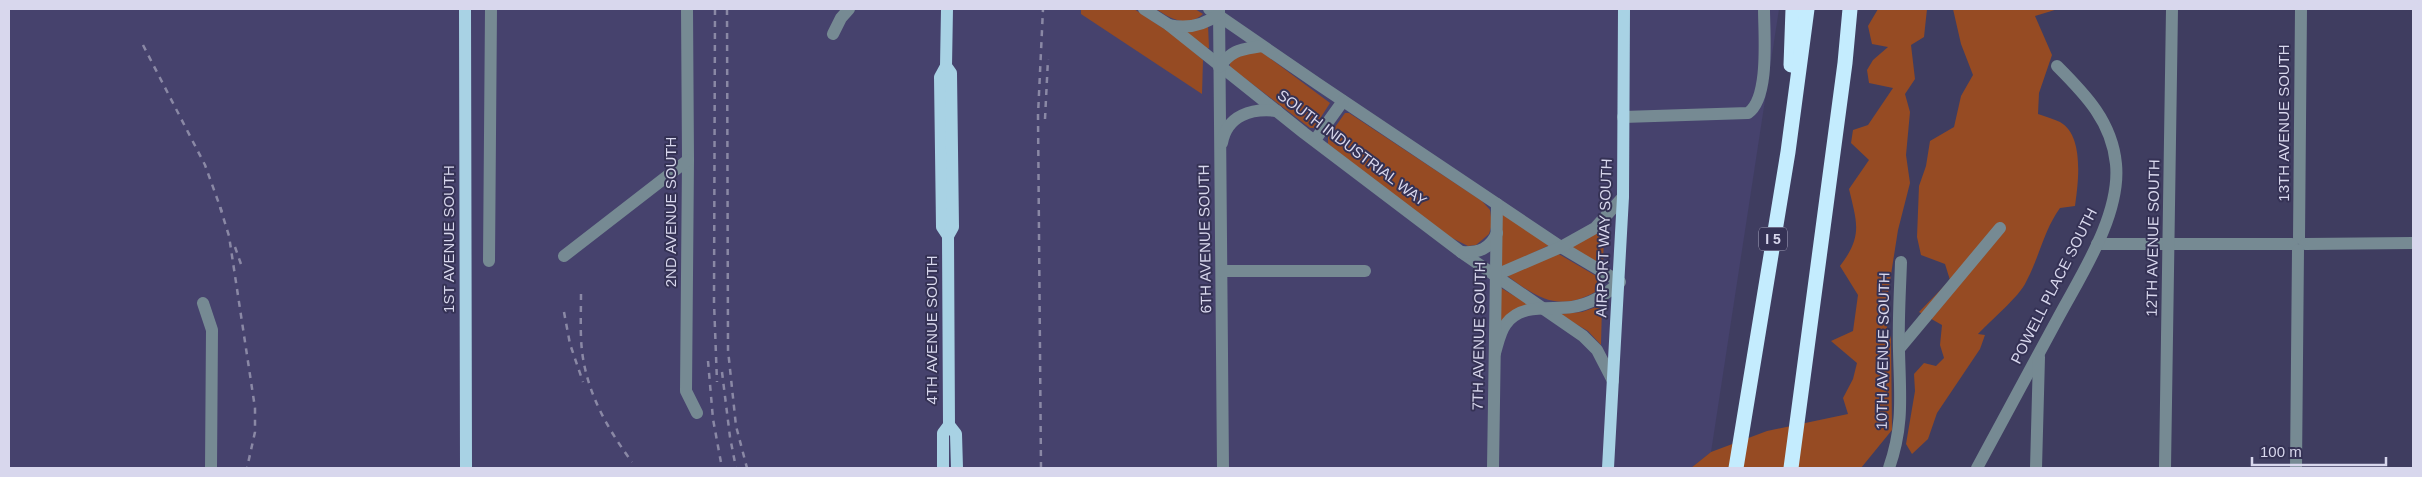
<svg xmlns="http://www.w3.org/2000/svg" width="2422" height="477" viewBox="0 0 2422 477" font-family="Helvetica,sans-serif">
  <rect width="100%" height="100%" fill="#3f3d60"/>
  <!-- built -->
  <polygon fill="#46426d" points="9,9 1779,9 1711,452 1691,468 9,468"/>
  <!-- green -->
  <g fill="#964b23">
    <polygon points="1081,9 1134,9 1175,36 1203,60 1202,94 1081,14"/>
    <path d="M1156,9h39l8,5c-16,14 -32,5 -47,-5z"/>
    <path d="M1878,9h49l-3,28 -13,8 4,34 -10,15 5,18 -4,43 4,28 -12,47 -14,89 7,19 1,92 -31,38h-170l20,-16 56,-21 81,-17 -5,-16 10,-19 4,-16 -26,-22 22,-10 5,-36 -18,-29c23,-30 17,-43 9,-77l20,-29 -18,-17 2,-13 15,-5 25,-37 -24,-5 -2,-13 6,-10 15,-13 -16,-3 -4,-18z"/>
    <path d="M1953,9h105l-23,7 17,39 -13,38 -1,21c8,3 16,5 22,8 25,14 18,62 15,84l-15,2c-16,22 -21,50 -34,74 -7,15 -36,39 -48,52l7,1 -5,14 -43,64 -9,26 -16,15 -6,-10 9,-53 -1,-17 10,-11 12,3 8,-8 -4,-13 2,-20 -23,-13 31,-32 -5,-16 -24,-9 -4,-18 2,-51 7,-20 4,-25 24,-14 7,-31 12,-21 -12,-31z"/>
    <polygon points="1208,25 1209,48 1206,49 1186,32"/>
    <polygon points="1259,50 1330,103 1314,128 1310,128 1230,67 1230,58"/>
    <polygon points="1345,113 1349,113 1482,201 1490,210 1492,224 1489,234 1476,245 1468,246 1442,233 1328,144 1328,137"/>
    <polygon points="1502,214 1550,245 1502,267"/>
    <polygon points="1604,226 1603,269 1566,247"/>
    <path d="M1557,253l46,27 -1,8c-40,25 -61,13 -96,-13z"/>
    <polygon points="1501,288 1528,304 1501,323"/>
    <polygon points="1602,305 1601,345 1588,331 1558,314 1582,312"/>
  </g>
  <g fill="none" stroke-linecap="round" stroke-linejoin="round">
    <!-- minor -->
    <g stroke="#768a93" stroke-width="12">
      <polyline points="687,9 688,160 686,391 697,413"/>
      <polyline points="1144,9 1169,25 1304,133 1461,252 1583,336 1597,350 1613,381"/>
      <path d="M1209,9l109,75 243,163 59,35c-14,13 -29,22 -48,25 -22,3 -51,-4 -66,17 -6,8 -8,19 -11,29"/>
      <polyline points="1219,9 1223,468"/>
      <path d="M1169,25c18,4 34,1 50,-11"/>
      <polyline points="833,34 841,18 849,9"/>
      <path d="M1219,67c14,-18 21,-17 43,-21"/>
      <path d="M1623,117l125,-4c22,-15 16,-79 16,-104"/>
      <polyline points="1315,140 1343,101"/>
      <path d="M1222,143c5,-28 30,-35 55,-32"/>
      <polyline points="2299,238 2301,9"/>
      <polyline points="2097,244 2292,244"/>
      <polyline points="2305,244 2413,243"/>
      <path d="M1461,252c18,1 29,-3 36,-19"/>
      <polyline points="564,256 688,160"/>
      <polyline points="489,261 491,9"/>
      <polyline points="1222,271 1365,271"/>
      <polyline points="1496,275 1561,247 1595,228 1623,197"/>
      <polyline points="203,303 212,330 211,468"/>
      <polyline points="1899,349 2000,228"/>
      <polyline points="1493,468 1497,204"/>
      <path d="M1889,468c15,-43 11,-73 10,-117 -1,-30 1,-59 2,-89"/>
      <path d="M1977,468c27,-50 54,-100 81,-150 23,-43 63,-103 58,-154 -4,-42 -30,-69 -59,-98"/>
      <polyline points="2036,468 2039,357"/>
      <polyline points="2165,468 2172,9"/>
      <polyline points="2296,468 2298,250"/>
    </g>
    <!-- major -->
    <g stroke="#a8d2e4" stroke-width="12">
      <polyline points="465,9 466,468"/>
      <polyline points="947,9 946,66 940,77 942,227 948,236"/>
      <polyline points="949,425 956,434 957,468"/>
      <polyline points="943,468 943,433 949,425 948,236 953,227 951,73 946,66"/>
      <polyline points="1608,468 1623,197 1624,9"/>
    </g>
    <!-- highway -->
    <g stroke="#c4ecfe" stroke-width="15">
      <polyline points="1791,65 1793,9"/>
      <polyline points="1736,468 1788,152 1807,9"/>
      <polyline points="1791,468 1845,63 1850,9"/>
    </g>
    <!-- rail -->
    <g stroke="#8a88a5" stroke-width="2.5" stroke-dasharray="6 6" stroke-linecap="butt">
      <polyline points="715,9 714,302 717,382"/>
      <polyline points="727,9 728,350 736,426 747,468"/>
      <polyline points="143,45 205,165 222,212"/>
      <polyline points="1045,119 1048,59"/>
      <polyline points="220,207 229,236 255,408 255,432 247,468"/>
      <polyline points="235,247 242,267"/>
      <path d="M581,294c0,19 -1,39 1,57 5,42 25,77 50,111"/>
      <polyline points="564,312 570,344 583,382"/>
      <polyline points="708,361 713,419 722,468"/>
      <polyline points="722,372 730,437 736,468"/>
      <polyline points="1041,468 1038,115 1043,9"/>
    </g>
  </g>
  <g text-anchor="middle" stroke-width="4" stroke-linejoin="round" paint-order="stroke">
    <!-- shield labels -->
    <rect fill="#353255" stroke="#a7a6bf" stroke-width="1" x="1759" y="227.5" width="28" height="23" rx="4"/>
    <g font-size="14" font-weight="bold" fill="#d8d7ed">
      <text x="1773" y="244">I 5</text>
    </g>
    <!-- street labels -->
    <g font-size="15" fill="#d8d7ed" stroke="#353255">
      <text transform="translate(2284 123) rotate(-90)" y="5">13TH AVENUE SOUTH</text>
      <text transform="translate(1352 148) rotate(37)" y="5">SOUTH INDUSTRIAL WAY</text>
      <text transform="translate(671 212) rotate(-90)" y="5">2ND AVENUE SOUTH</text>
      <text transform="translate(1604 238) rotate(-88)" y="5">AIRPORT WAY SOUTH</text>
      <text transform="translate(2153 238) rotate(-89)" y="5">12TH AVENUE SOUTH</text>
      <text transform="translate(449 239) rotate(-90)" y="5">1ST AVENUE SOUTH</text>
      <text transform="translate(1205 239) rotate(-91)" y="5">6TH AVENUE SOUTH</text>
      <text transform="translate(2054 286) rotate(-63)" y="5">POWELL PLACE SOUTH</text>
      <text transform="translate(932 330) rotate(-90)" y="5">4TH AVENUE SOUTH</text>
      <text transform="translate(1479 336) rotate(-89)" y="5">7TH AVENUE SOUTH</text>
      <text transform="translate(1883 351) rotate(-89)" y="5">10TH AVENUE SOUTH</text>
    </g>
  </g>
  <!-- border -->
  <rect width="2422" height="477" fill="none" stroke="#d8d7ed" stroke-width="20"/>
  <!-- scale -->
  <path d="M2252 457v8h134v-8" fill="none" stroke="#d8d7ed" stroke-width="2.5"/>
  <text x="2260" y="457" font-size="15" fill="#d8d7ed" stroke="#353255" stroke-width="4" paint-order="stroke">100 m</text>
</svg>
